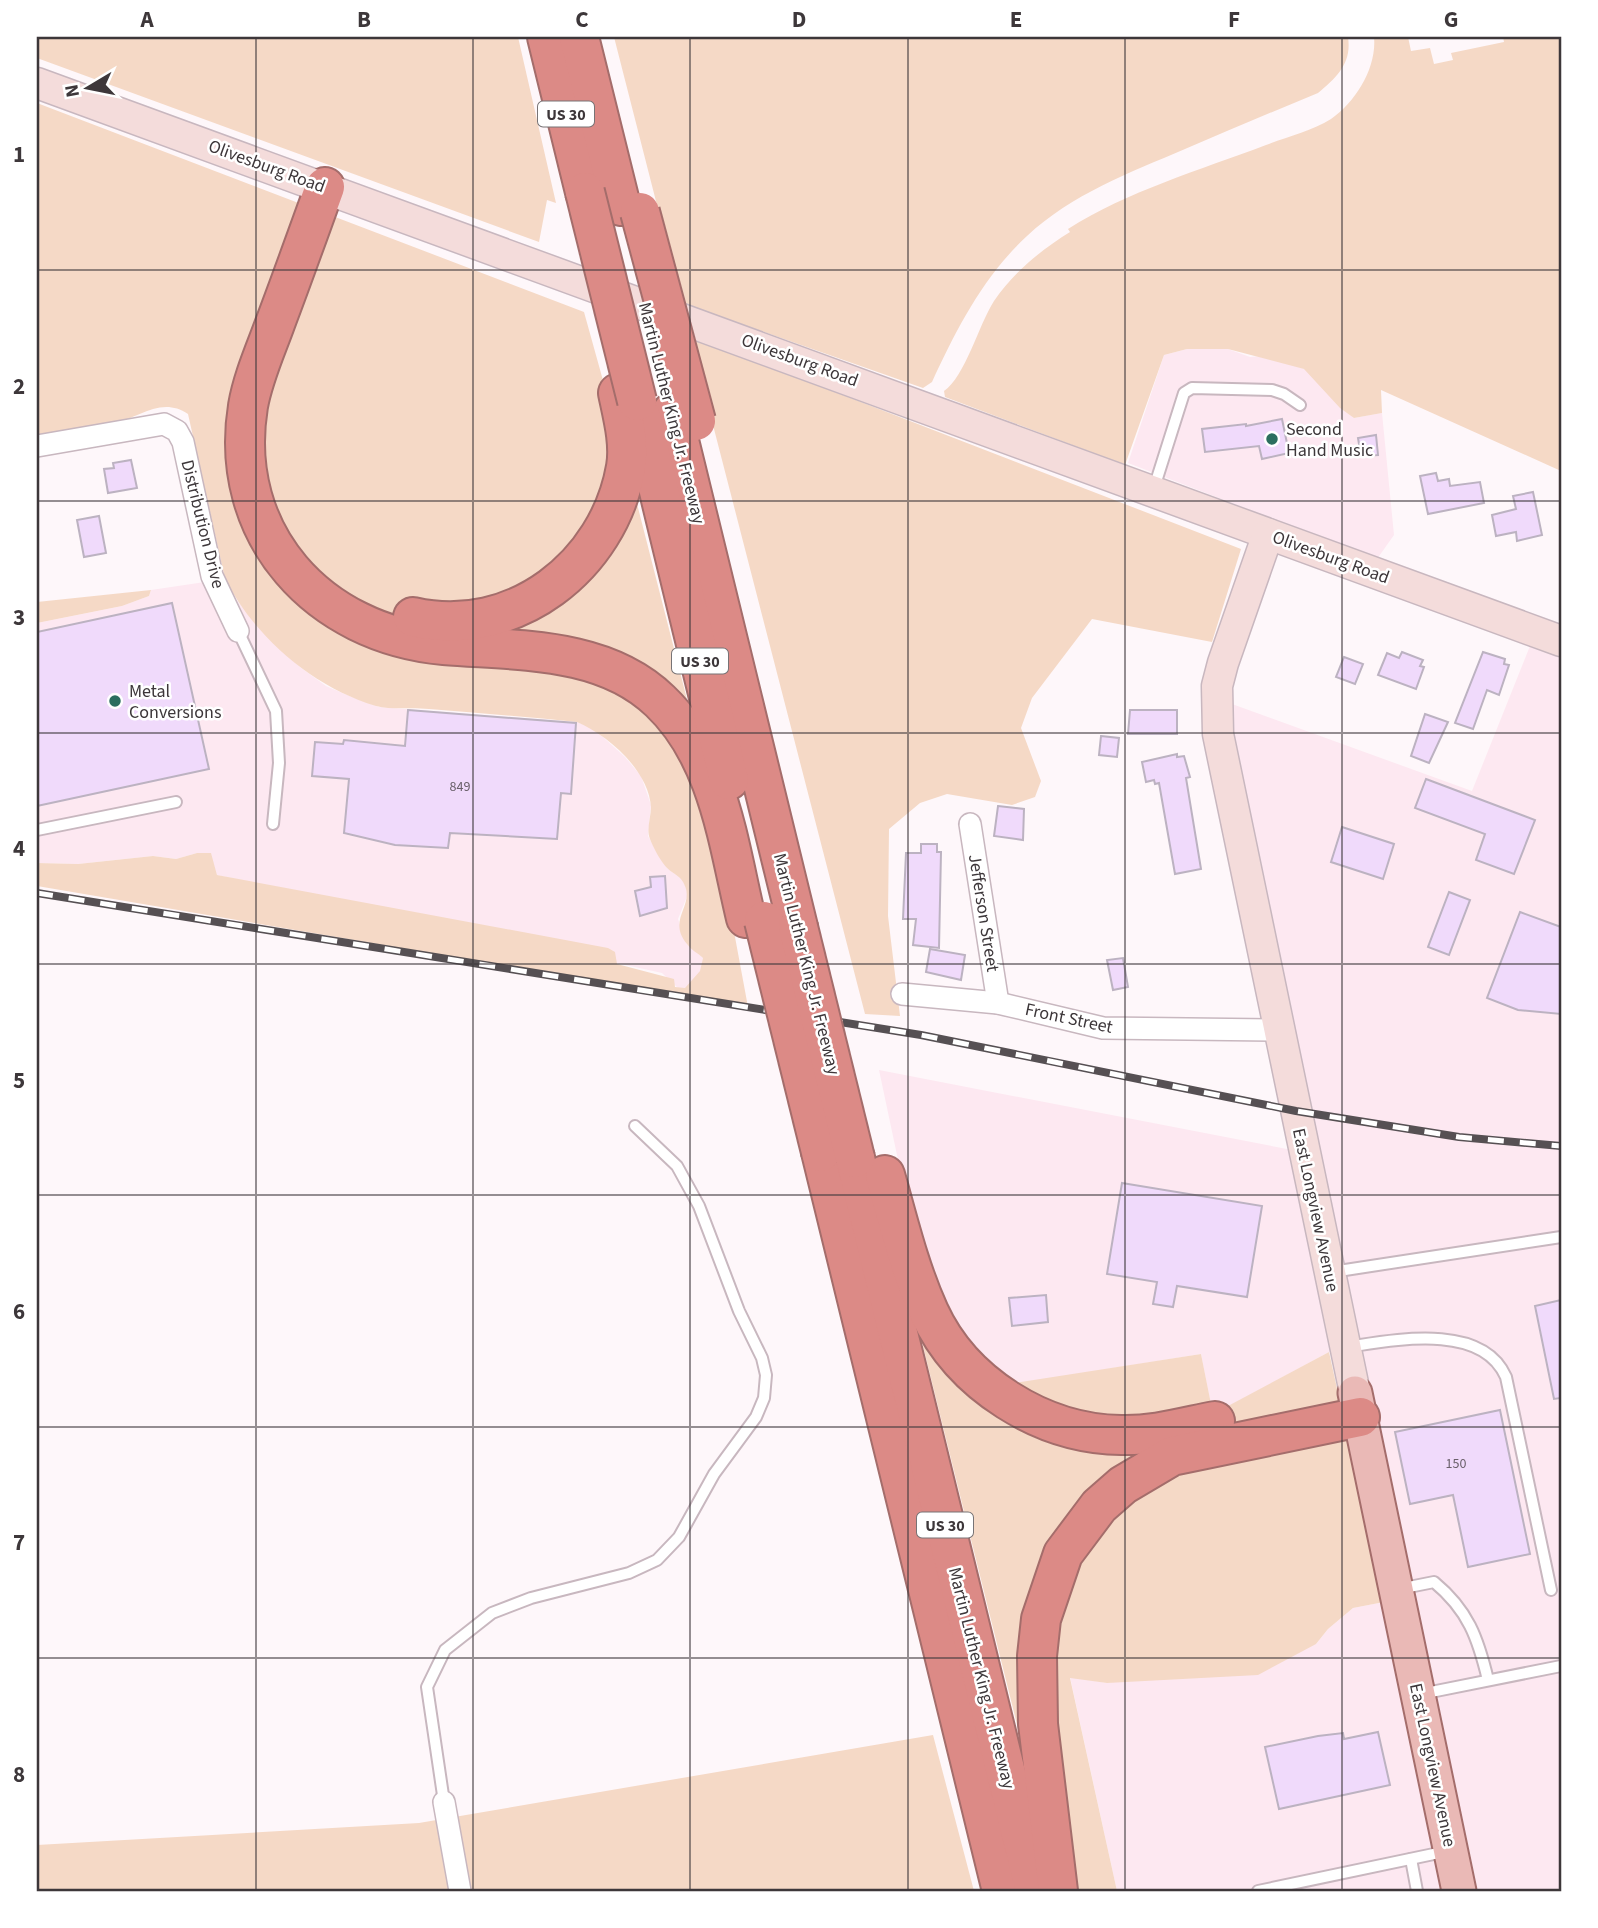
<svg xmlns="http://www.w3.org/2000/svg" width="1598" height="1928" viewBox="0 0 1598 1928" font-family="'Source Sans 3',sans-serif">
  <rect width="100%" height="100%" fill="#fef7fa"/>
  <!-- built -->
  <g fill="#fde8f1">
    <polygon points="1209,347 1228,349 1250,357 1262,356 1305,369 1354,418 1382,413 1394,535 1377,559 1128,463 1164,355 1187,349"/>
    <polygon points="225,579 235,598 264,633 300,667 326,686 352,697 379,707 577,722 593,728 625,757 641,776 651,805 648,836 666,867 683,880 688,894 678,919 687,944 703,958 701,971 685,989 679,989 662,973 217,875 210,853 197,853 176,859 153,856 78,864 37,863 37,623 122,606 149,596 151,590"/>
    <polygon points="1532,641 1561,652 1561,1891 1478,1891 1359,1342 1329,1352 1213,1415 1201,1354 1014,1384 991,1368 958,1332 912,1226 879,1070 1318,1155 1230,743 1232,704 1472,791"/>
    <polygon points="1384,1602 1444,1891 1117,1891 1070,1677 1107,1683 1316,1644 1328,1629 1353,1608"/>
  </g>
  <!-- green -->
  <g fill="#f5d9c6">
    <polygon points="37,37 518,37 556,203 547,200 539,242 37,58"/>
    <path d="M614,37h734c4,26 -11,40 -30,56 -44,18 -88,37 -133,56 -56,24 -113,45 -158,87 -44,41 -70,92 -95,146l-9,6 -241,-85z"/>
    <path d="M1374,37h34l3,14 19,-3 4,16 19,-4 -2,-7 53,-11 -1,-5h58v434l-180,-81 1,23 -28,5 -14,-10 -36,-39 -76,-20h-41l-23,6 -39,110 -180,-68 -1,-6c21,-14 35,-67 50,-90 20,-29 47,-51 76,-69l-2,-3c60,-38 132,-59 198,-84 20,-8 46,-14 65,-26 25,-17 46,-52 43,-82z"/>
    <path d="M37,103l547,209 50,180 58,227 18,123 25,95 13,70 -711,-121v-23l41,1 75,-8 23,3 21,-6h14l6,22 391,73 7,4 2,12 57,15 1,8 10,1 15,-17 3,-13c-5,-5 -12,-8 -16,-14 -19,-23 4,-36 -1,-55 -4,-14 -11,-13 -20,-22 -6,-7 -13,-20 -16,-28 -4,-9 1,-22 1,-32 -2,-36 -43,-72 -74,-85 -49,-5 -99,-9 -148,-13 -17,-2 -38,1 -53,-3 -64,-19 -121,-69 -151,-127l-37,-165c-26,-18 -49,3 -76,11 -24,7 -51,8 -75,13z"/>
    <polygon points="690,336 1241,549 1212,642 1092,619 1032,698 1021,728 1041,781 1035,797 1012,805 947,794 920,803 889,829 888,916 900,1016 865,1014"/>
    <polygon points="151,590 149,596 122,606 37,623 37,602"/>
    <polygon points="917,1322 958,1332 991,1368 1014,1383 1201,1354 1213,1414 1329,1352 1384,1602 1353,1608 1328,1629 1316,1644 1258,1675 1107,1683 1070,1678 1117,1891 1068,1891 1034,1793"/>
    <polygon points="933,1735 974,1891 37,1891 37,1845 419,1823"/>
  </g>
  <!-- building -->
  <g fill="#f0dafb" stroke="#bcb2c1" stroke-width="2">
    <polygon points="1282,419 1289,453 1262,459 1259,446 1205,452 1202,429 1246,424 1246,426"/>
    <polygon points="1376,435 1378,455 1361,456 1358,438"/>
    <polygon points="131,460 137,488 108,493 104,469 114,468 113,463"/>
    <polygon points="1436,473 1438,481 1449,479 1450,486 1480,482 1484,503 1428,514 1420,476"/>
    <polygon points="1533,492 1542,535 1517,541 1516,532 1496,536 1492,515 1516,509 1513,496"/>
    <polygon points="99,516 106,553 84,557 77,520"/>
    <polygon points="172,603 209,769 37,806 37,632"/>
    <polygon points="1402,652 1423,660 1420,666 1424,667 1416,689 1378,675 1387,653 1399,658"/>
    <polygon points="1483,652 1505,659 1504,664 1509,665 1499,695 1487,690 1473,729 1455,723"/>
    <polygon points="1344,657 1363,664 1355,684 1336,677"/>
    <polygon points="408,710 576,723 571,794 561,793 557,839 450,833 448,848 395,845 344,833 349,779 312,776 315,742 343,744 344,740 405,746"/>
    <polygon points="1130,710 1177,710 1177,734 1128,734"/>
    <polygon points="1425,714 1448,722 1429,763 1411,756"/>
    <polygon points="1101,736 1119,738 1117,757 1099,755"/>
    <polygon points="1177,754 1177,757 1184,756 1190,777 1186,778 1201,869 1175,874 1159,783 1155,784 1154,780 1146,782 1142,762"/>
    <polygon points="1426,779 1535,820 1514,874 1476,860 1485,834 1415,808"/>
    <polygon points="998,806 1024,809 1023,840 994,836"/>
    <polygon points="1342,827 1394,844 1383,879 1331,862"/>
    <polygon points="921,844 937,844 937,852 941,852 939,948 913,945 916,919 903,919 906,853 921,853"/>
    <polygon points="665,876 667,908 640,916 635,891 651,887 650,877"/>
    <polygon points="1449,892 1470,900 1449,955 1428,947"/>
    <polygon points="1520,912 1561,927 1561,1014 1518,1010 1487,998"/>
    <polygon points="930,949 965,955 961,980 926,972"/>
    <polygon points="1123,958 1128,987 1113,990 1107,960"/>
    <polygon points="1122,1183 1262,1206 1247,1297 1177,1286 1173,1307 1153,1304 1157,1282 1107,1274"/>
    <polygon points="1046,1295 1048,1322 1012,1326 1009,1298"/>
    <polygon points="1561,1300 1561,1398 1554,1399 1535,1306"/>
    <polygon points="1500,1410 1530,1554 1468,1567 1453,1495 1410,1504 1395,1432"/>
    <polygon points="1378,1732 1390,1785 1279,1809 1265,1747 1318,1736 1343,1733 1344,1739"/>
  </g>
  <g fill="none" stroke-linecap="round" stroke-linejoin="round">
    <!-- service casing -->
    <g stroke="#c8b7bf" stroke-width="14">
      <g id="service">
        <polyline points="1154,488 1184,393 1192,388 1272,390 1284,394 1300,405"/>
        <polyline points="238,631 276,711 279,763 273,824"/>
        <polyline points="37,830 176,802"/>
        <polyline points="1332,1272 1561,1237"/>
        <path d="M1347,1347c47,-7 135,-25 159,30l45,213"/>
        <path d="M1399,1589l35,-7c34,28 44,56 54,98"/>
        <polyline points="1421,1694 1561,1666"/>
        <polyline points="444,1802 427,1687 445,1650 492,1613 531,1598 629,1573 657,1560 679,1537 714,1474 756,1417 764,1398 766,1375 762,1358 739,1311 699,1206 677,1166 635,1126"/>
        <polyline points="1411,1859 1417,1891"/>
        <polyline points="1258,1891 1448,1851"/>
      </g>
    </g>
    <!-- minor casing -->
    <g stroke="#c8b7bf" stroke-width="24">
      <g id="minor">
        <polyline points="37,446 164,424 177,431 183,442 212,576 238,631"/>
        <polyline points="970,824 998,1003"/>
        <polyline points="902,994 998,1003 1103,1028 1279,1030"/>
        <polyline points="444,1802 460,1891"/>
      </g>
    </g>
    <!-- secondary casing -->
    <g stroke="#c8b7bf" stroke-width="33">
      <g id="secondary">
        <polyline points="37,83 1561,641"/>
        <polyline points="1268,534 1223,663 1217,686 1218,734 1355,1393"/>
      </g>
    </g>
    <!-- primary casing -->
    <g stroke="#a46d6b" stroke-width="37">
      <polyline id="primary" points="1355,1393 1459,1891"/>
    </g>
    <!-- motorway casing -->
    <g stroke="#a46d6b" stroke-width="42">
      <g id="motorway">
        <polyline points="547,37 585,192"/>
        <polyline points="579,37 621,206"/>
        <path d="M325,187c-16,44 -32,89 -49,134 -10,28 -23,56 -28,85 -21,129 71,228 196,239 72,6 159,1 216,56 59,56 68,142 86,217"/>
        <polyline points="672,412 798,927"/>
        <polyline points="641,417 729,780"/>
        <path d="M413,617c101,23 196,-51 213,-150 4,-24 -3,-50 -8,-74"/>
        <polyline points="821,1152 1002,1891"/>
        <polyline points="855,1158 1035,1891"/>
        <path d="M885,1175c13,46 24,93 44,137 33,72 113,122 192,123 32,1 63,-8 94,-14"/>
        <polyline points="1058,1891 1038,1724 1037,1656 1041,1619 1063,1554 1099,1506 1123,1485 1172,1456 1360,1417"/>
      </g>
    </g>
    <!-- service -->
    <use href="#service" stroke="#fff" stroke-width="10"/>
    <!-- minor -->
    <use href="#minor" stroke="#fff" stroke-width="21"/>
    <!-- secondary -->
    <use href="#secondary" stroke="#f4dcdb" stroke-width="30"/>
    <!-- primary -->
    <use href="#primary" stroke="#eab9b6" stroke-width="33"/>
    <!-- motorway -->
    <use href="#motorway" stroke="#dc8a86" stroke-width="38"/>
    <!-- rail casing -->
    <g stroke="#565053" stroke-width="8">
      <polyline id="rail" points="37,893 921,1035 1296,1111 1459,1137 1561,1146"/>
    </g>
    <!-- rail -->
    <use href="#rail" stroke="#fff" stroke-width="5" stroke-dasharray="16" stroke-linecap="butt"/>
    <!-- motorway-bridge casing -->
    <g stroke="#a46d6b" stroke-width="42" stroke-linecap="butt">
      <g id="motorway-bridge">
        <polyline points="585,192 637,401"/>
        <polyline points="640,212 696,421"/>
        <polyline points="764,921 821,1152"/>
        <polyline points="798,927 855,1158"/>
      </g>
    </g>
    <!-- motorway-bridge -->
    <use href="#motorway-bridge" stroke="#dc8a86" stroke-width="38"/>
  </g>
  <!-- grid -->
  <path fill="none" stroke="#3d373a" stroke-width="2" stroke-opacity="0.55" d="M256,37v1854M473,37v1854M690,37v1854M908,37v1854M1125,37v1854M1342,37v1854M37,270h1524M37,501h1524M37,733h1524M37,964h1524M37,1195h1524M37,1427h1524M37,1658h1524"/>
  <!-- markers -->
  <g fill="#2b6e5f" stroke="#fff" stroke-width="2.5">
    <circle cx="1272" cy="439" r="7"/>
    <circle cx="115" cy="701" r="7"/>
  </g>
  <g text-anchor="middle" stroke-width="5" stroke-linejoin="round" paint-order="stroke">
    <!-- number labels -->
    <g font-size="14" fill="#6a606a">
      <text x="460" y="791">849</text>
      <text x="1456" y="1468">150</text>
    </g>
    <!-- shield labels -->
    <g fill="#fff" stroke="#777375" stroke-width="2">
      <rect x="538" y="101.5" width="56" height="25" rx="5"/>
      <rect x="672" y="648.5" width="56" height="25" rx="5"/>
      <rect x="917" y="1512.5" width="56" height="25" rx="5"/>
    </g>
    <g font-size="16" font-weight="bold" fill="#3d373a">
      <text x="566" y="120">US 30</text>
      <text x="700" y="667">US 30</text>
      <text x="945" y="1531">US 30</text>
    </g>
    <!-- street labels -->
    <g font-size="18" fill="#3d373a" stroke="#fff">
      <text transform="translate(267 166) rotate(20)" y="6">Olivesburg Road</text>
      <text transform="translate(800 360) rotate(20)" y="6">Olivesburg Road</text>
      <text transform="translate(672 413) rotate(76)" y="6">Martin Luther King Jr. Freeway</text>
      <text transform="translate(203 524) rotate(76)" y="6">Distribution Drive</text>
      <text transform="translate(1331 557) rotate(20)" y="6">Olivesburg Road</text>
      <text transform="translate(984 913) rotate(81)" y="6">Jefferson Street</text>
      <text transform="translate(807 964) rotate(76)" y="6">Martin Luther King Jr. Freeway</text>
      <text transform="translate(1069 1018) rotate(12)" y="6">Front Street</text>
      <text transform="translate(1316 1210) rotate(78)" y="6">East Longview Avenue</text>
      <text transform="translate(982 1678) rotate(76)" y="6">Martin Luther King Jr. Freeway</text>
      <text transform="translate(1433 1765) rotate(78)" y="6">East Longview Avenue</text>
    </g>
    <!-- poi labels -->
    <g font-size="18" fill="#3d373a" stroke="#fff" text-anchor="start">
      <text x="1286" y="435">Second<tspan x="1286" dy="21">Hand Music</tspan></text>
      <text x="129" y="697">Metal<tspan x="129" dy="21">Conversions</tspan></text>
    </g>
  </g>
  <!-- border -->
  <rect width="1598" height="1928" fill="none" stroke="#ffffff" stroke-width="77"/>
  <!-- north arrow -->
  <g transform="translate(88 88) rotate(260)" stroke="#ffffff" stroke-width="5" paint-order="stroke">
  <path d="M0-5L12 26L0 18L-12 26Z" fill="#3d373a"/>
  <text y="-10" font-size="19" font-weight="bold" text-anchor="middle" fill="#3d373a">N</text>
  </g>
  <rect x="38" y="38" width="1522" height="1852" fill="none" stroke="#3d373a" stroke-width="2.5"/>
  <g font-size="23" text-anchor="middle" font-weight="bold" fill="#3d373a">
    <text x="147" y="27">A</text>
    <text x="364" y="27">B</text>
    <text x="582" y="27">C</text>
    <text x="799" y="27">D</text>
    <text x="1016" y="27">E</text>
    <text x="1234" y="27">F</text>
    <text x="1451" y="27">G</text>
    <text x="19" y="162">1</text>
    <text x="19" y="394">2</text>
    <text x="19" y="625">3</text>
    <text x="19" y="856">4</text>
    <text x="19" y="1088">5</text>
    <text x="19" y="1319">6</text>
    <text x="19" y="1550">7</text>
    <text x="19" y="1782">8</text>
  </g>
</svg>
